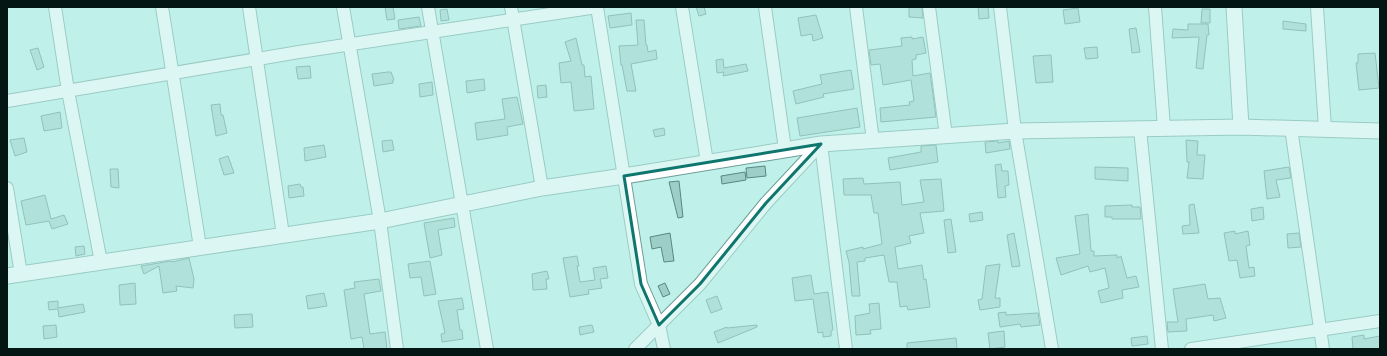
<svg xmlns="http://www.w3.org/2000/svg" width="1387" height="356" viewBox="0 0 1387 356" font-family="'Varela Round',sans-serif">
  <rect width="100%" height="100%" fill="#bff1ea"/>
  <!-- building -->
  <g fill="#9dcec7" stroke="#598883">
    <polygon points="385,7 393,7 395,19 387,20"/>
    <polygon points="696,7 704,7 706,14 699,16"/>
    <polygon points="909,7 922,7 923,18 909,17"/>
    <polygon points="978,7 988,7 989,18 979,19"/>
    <polygon points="1078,8 1080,22 1065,24 1063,10"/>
    <polygon points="447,9 449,20 441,21 440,10"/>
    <polygon points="1202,9 1210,9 1210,23 1201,23"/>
    <polygon points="631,13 632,25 610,28 608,16"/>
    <polygon points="816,15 823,38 813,41 812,34 801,36 798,18"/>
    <polygon points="419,17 421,26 399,29 398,20"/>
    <polygon points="636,20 644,20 646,45 647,45 648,52 656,50 657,59 631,64 636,91 627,91 622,65 621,65 619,46 638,45"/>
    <polygon points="1283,21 1306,24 1306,31 1283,29"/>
    <polygon points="1188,24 1208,24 1209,35 1207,35 1203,69 1196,68 1199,37 1172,38 1173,29 1188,30"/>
    <polygon points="1136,28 1140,52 1132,53 1129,29"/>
    <polygon points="912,37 912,39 923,37 926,53 916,55 916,59 912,60 913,76 930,73 936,117 881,122 880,108 910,105 909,102 914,101 911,80 883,85 880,64 871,65 869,50 902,46 901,38"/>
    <polygon points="576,38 582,65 584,65 585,77 591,76 594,109 574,111 571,82 561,83 559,63 571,61 565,42"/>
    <polygon points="1097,47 1098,58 1086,59 1084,48"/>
    <polygon points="38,48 44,67 37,70 30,50"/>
    <polygon points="1375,53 1379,88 1359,90 1356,63 1358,63 1358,54"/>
    <polygon points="1051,55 1053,82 1036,83 1033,56"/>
    <polygon points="723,59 724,68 746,64 748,71 723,76 724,72 717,73 716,60"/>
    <polygon points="310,66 311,78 298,79 296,67"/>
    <polygon points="851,70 854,89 823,94 824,97 796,104 793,91 822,84 820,75"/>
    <polygon points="388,72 391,72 394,80 393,80 393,83 374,86 372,74"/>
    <polygon points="484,79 485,90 467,93 466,81"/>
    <polygon points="432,82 433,95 420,97 419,84"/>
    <polygon points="546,85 547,97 538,98 537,86"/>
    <polygon points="517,97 523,124 507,127 508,135 477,140 475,123 505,119 502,99"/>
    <polygon points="220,104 221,115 223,115 227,133 216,136 211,105"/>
    <polygon points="857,108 860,127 800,136 797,118"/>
    <polygon points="60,112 62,128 44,131 41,116"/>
    <polygon points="664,128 665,135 655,137 653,130"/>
    <polygon points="24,138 27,152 15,156 10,140"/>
    <polygon points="392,140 394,150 383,152 382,141"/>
    <polygon points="1186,140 1198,141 1197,155 1205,155 1203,179 1187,178 1189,162 1187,162"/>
    <polygon points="998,141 998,143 1009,141 1010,149 986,153 985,142"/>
    <polygon points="324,145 326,157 305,161 304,148"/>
    <polygon points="936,145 938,162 890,170 888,158 921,152 921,146"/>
    <polygon points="228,156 234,173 224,175 219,159"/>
    <polygon points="1001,164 1002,171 1008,171 1009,185 1005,186 1006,197 998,198 995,165"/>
    <polygon points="765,166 766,176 747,178 746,168"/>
    <polygon points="1095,167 1128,168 1128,181 1095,179"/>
    <polygon points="1289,167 1291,178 1276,180 1280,197 1267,199 1264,171"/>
    <polygon points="110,169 118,169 119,188 111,187"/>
    <polygon points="745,172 746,180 722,184 721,176"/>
    <polygon points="863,178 864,184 900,182 902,205 924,202 920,180 941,179 944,211 920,213 924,233 909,236 911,243 895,247 898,269 922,265 924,280 926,279 930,307 908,310 907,306 900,307 897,282 889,282 884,255 865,258 865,261 857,262 860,296 852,296 849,262 846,251 863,247 863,249 882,244 878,213 874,213 871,195 844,195 843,179"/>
    <polygon points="679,181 683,217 678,218 669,182"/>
    <polygon points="300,184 301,187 303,187 304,196 289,198 288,186"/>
    <polygon points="45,195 51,219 64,215 68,224 52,229 49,221 26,225 21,201"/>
    <polygon points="1194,204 1199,233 1183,234 1182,226 1190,225 1189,205"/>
    <polygon points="1132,205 1132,207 1140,207 1141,219 1112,219 1112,217 1105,217 1105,206"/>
    <polygon points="1263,207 1264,219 1252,221 1251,209"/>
    <polygon points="982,212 983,220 970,222 969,214"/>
    <polygon points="1088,214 1091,251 1094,251 1094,256 1117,255 1117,258 1121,256 1127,278 1136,276 1139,287 1122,290 1123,298 1101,303 1098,291 1109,288 1105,268 1090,272 1088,266 1061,275 1056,258 1080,254 1075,216"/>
    <polygon points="454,218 455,227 438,230 442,255 430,258 424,223"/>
    <polygon points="951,219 956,252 948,253 944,220"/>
    <polygon points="1235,231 1235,234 1248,231 1250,245 1246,246 1249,268 1254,267 1255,276 1240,278 1237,260 1229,261 1224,233"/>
    <polygon points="670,233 674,261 664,262 661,247 652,249 650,237"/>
    <polygon points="1014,233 1020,266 1012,267 1007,235"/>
    <polygon points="1299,233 1301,247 1288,248 1287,234"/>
    <polygon points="84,246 85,254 76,256 75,247"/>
    <polygon points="577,256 579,266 577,266 580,282 595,280 593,268 606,266 608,278 600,279 602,288 588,290 589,294 570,297 563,258"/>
    <polygon points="189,258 194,279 193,288 176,286 177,291 163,293 159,266 144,274 141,266 171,261 172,262"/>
    <polygon points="430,261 436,294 424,296 421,277 410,278 408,264"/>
    <polygon points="1000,264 995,298 1000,298 1000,307 980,310 978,300 982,299 986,266"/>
    <polygon points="547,271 549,279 546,279 547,289 533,290 532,274"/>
    <polygon points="811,275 814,294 828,292 833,330 831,331 831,336 823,337 823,332 818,333 813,299 795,301 792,278"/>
    <polygon points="379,279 381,291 364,294 370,334 385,332 387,349 364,349 362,337 351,339 344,290 355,288 354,282"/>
    <polygon points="135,283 136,304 120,305 119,285"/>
    <polygon points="665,283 670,294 663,297 658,286"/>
    <polygon points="1205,284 1208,299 1220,298 1226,318 1214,321 1213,315 1186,319 1187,331 1168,332 1167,322 1178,322 1173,289"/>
    <polygon points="324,293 327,306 308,309 306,296"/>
    <polygon points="717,296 722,309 711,313 706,300"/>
    <polygon points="462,298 464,309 457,310 460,330 462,330 463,339 442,342 441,334 445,333 438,301"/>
    <polygon points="58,301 58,308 83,304 85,312 59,317 58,309 49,310 48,302"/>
    <polygon points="879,303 881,329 870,330 871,334 856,335 855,316 870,313 869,304"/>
    <polygon points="1006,312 1006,315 1038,313 1040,325 1021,327 1020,324 1000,327 998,313"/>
    <polygon points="252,314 253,327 235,328 234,315"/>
    <polygon points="56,325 57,337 44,339 43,326"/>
    <polygon points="592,325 594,332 580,335 579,327"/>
    <polygon points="757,325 757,327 718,343 714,332 727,327 727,328"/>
    <polygon points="1004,331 1005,347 990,349 988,333"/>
    <polygon points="1364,335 1364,339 1380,336 1380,349 1353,349 1352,337"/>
    <polygon points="1147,336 1148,344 1132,346 1131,338"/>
    <polygon points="956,338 957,349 907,349 907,343"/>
  </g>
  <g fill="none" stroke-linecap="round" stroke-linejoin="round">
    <!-- minor casing -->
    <g stroke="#6d9d97" stroke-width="14">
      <g id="minor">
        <polyline points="55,7 68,91 101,262"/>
        <polyline points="162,7 200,247"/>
        <polyline points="249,7 283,235"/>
        <polyline points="343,7 380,221 397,349"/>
        <polyline points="428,7 487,349"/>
        <polyline points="511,7 542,188"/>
        <polyline points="597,7 641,284 659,325 664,349"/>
        <polyline points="682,7 707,162"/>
        <polyline points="765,7 785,149"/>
        <polyline points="856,7 873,141"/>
        <polyline points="929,7 946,136"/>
        <polyline points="1000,7 1015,131 1052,349"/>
        <polyline points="1155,7 1164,128"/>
        <polyline points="1317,7 1325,129"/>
        <polyline points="7,101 299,52 597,7"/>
        <polyline points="1291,128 1323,349"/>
        <polyline points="1140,129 1162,349"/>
        <polyline points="821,144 846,349"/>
        <polyline points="7,188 21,274"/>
        <polyline points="635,349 700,284 766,203 821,144"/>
        <polyline points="1191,349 1380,321"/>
      </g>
    </g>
    <!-- tertiary casing -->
    <g stroke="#6d9d97" stroke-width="17">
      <g id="tertiary">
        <polyline points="1234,7 1241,127"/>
        <polyline points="7,276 380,221 542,188 624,176 821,144 1015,131 1241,127 1380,131"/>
      </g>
    </g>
    <!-- minor -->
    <use href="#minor" stroke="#fff" stroke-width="12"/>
    <!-- tertiary -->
    <use href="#tertiary" stroke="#fff" stroke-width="15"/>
  </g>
  <!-- marked area -->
  <path d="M0 0H1387V356H0ZM821,144l-55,59 -66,81 -41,41 -18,-41 -17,-108z" fill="#bff1ea" fill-opacity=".55" fill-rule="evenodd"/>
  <path fill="none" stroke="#0f766e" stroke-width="3" stroke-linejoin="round" d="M821,144l-55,59 -66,81 -41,41 -18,-41 -17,-108z"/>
  <!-- border -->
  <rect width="1387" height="356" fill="none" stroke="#041614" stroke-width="16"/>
</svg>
